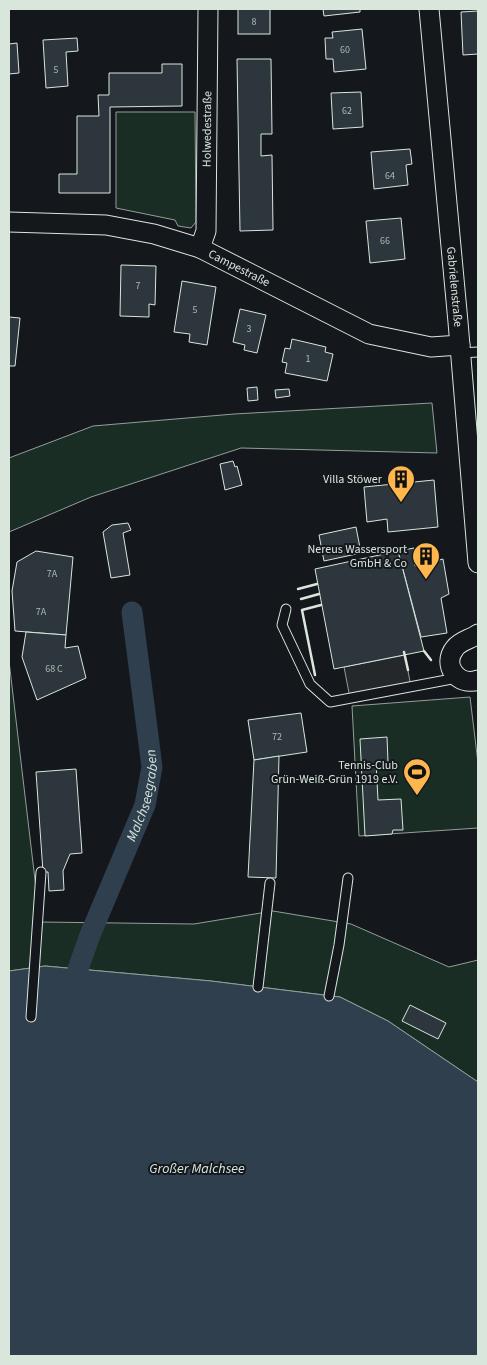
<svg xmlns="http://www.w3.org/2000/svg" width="487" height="1365" viewBox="0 0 487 1365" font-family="'Source Sans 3',sans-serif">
  <rect width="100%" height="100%" fill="#14181c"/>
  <!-- green -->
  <g fill="#1a2d24" stroke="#939e99">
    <polygon points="116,112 195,112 196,222 191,228 178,226 175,220 116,208"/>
    <polygon points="432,403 437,453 241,448 91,497 9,532 9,458 93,426 234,414"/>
    <polygon points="9,661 40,922 194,924 273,911 351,924 449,967 478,960 478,1082 388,1021 340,997 211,981 45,966 9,971"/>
    <polygon points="470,697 478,763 478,828 359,836 352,706"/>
  </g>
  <!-- parking -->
  <polygon fill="#24282b" stroke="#939e99" points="405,655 411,687 350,698 344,667"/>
  <!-- water -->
  <polygon fill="#2f3f4d" stroke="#939e99" points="45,966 211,981 340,997 388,1021 478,1082 478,1356 9,1356 9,971"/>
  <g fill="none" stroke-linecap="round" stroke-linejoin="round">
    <!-- canal -->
    <path stroke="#2f3f4d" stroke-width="21" id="s1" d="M78,969l12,-34 55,-130 7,-38 -20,-155"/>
  </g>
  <!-- building -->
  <g fill="#2c363c" stroke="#d8e6dc">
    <rect x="238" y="9" width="32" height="25"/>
    <polygon points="323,9 360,9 360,12 324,16"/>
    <polygon points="478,11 478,54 463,55 461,12"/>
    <polygon points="362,29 366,69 334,72 333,59 326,59 325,38 333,38 332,32"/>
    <polygon points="77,38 78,51 66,52 68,86 46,88 43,40"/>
    <polygon points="17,43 19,73 9,74 9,44"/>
    <polygon points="237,59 271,59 272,134 261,134 261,156 272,155 273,230 240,231"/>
    <polygon points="162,64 182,64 182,106 110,107 110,193 59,193 59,174 77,174 77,116 99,116 98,95 109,95 109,73 162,73"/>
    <polygon points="361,92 363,127 333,129 331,93"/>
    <polygon points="410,149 412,164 406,165 408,185 374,189 371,152"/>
    <polygon points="401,218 405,259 370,263 366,221"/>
    <polygon points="121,265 156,266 155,305 149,304 149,317 120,316"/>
    <polygon points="182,281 216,287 207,345 189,342 190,334 174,332"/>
    <polygon points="240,309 266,315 257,353 244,350 245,345 233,342"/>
    <polygon points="9,317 20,318 15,366 9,366"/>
    <polygon points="292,339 326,347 325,352 333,354 327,381 285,373 287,363 282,362 285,348 290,349"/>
    <polygon points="257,387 258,400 248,401 247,388"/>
    <polygon points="289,389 290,396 276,398 275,390"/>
    <polygon points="233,461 235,467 237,466 242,485 225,490 220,464"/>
    <polygon points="434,480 438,527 388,532 387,519 367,522 364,487"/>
    <polygon points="128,523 131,530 123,533 130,575 111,578 103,532 112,525"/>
    <polygon points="356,527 361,553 324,561 319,535"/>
    <polygon points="414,548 415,566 443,559 449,594 441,598 447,633 421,637 398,551"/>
    <polygon points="36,551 73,557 66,635 15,631 12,591 17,562"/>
    <polygon points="398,551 424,651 334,669 315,569"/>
    <polygon points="26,632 66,635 65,648 78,646 86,678 37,700 22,657"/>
    <polygon points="301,713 307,752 254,760 248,720"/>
    <polygon points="387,737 388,762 376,762 378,800 401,799 403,830 393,830 392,834 365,836 360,739"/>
    <polygon points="279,756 276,878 248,877 254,760"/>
    <polygon points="76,769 82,853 70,854 63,871 64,890 49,891 48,872 43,872 36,772"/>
    <polygon points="410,1005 446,1023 438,1039 402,1021"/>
  </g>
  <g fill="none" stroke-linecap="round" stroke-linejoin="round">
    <!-- service casing -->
    <g stroke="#d8e6dc" stroke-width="11">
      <g id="service">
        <polyline points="461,353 478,352"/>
        <polyline points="286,609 282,625 310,684 330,702 457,678"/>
        <polyline points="258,987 270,883"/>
        <polyline points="329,996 339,945 348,878"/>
        <polyline points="31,1017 41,872"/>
      </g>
    </g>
    <!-- minor casing -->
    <g stroke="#d8e6dc" stroke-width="21">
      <g id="minor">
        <path id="s2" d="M429,9l29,313 20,241"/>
        <path id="s3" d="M9,222l97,3 48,9 46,14 169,86 62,13 29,-2"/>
        <path id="s4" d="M200,248l6,-17 2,-222"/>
        <path d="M478,634c-7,5 -18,7 -23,14 -14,17 3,39 23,32"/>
      </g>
    </g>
    <!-- service -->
    <use href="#service" stroke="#14181c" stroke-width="9"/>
    <!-- minor -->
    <use href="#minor" stroke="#14181c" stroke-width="19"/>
    <!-- wall -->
    <g stroke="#d8e6dc" stroke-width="2.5">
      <polyline points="298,589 317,584"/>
      <polyline points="301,599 319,594"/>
      <polyline points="424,651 431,660"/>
      <polyline points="404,652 408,670"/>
      <polyline points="315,675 302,610 321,605"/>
    </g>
  </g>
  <!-- icons -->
  <defs>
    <g id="building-pin" transform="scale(1.4375)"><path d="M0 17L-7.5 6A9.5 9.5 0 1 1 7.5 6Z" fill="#ffb74d" stroke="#14181c"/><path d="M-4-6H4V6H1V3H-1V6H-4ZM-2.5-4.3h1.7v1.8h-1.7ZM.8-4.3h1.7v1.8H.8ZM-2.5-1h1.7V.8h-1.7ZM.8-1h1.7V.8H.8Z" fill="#111"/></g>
    <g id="stadium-pin" transform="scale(1.4375)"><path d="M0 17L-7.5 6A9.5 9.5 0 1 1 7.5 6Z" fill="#ffb74d" stroke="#14181c"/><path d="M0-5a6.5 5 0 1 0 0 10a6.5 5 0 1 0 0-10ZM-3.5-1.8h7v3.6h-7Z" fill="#111"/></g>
  </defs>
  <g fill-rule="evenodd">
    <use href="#building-pin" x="401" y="479"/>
    <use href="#building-pin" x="426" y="556"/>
    <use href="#stadium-pin" x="417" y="772"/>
  </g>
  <g text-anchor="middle" stroke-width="4" stroke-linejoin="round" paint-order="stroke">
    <!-- number labels -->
    <g font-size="10" fill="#adbab4">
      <text x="254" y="25">8</text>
      <text x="345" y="53">60</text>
      <text x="56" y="73">5</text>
      <text x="347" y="114">62</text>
      <text x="390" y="179">64</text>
      <text x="385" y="244">66</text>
      <text x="138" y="289">7</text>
      <text x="195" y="313">5</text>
      <text x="249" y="332">3</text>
      <text x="308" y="362">1</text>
      <text x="52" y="577">7A</text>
      <text x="41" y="615">7A</text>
      <text x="54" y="672">68 C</text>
      <text x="277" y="740">72</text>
    </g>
    <!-- street labels -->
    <g font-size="12" fill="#d8e6dc" stroke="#14181c">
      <text dy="4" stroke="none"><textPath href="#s4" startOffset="120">Holwedestraße</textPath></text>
      <text dy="4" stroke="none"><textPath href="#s3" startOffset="238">Campestraße</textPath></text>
      <text dy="4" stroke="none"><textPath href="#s2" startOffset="279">Gabrielenstraße</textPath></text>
    </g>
    <!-- poi labels -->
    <g font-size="12" fill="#d8e6dc" stroke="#14181c" text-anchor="end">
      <text x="382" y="483">Villa Stöwer</text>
      <text x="407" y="553">Nereus Wassersport<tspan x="407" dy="14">GmbH &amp; Co</tspan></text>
      <text x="398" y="769">Tennis-Club<tspan x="398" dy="14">Grün-Weiß-Grün 1919 e.V.</tspan></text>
    </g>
    <!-- water labels -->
    <g font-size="14" font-style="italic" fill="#d8e6dc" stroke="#14181c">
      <text dy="5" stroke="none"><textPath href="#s1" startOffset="186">Malchseegraben</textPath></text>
      <text x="197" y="1173">Großer Malchsee</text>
    </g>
  </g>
  <!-- border -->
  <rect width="487" height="1365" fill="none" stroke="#d8e6dc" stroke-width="20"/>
</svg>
